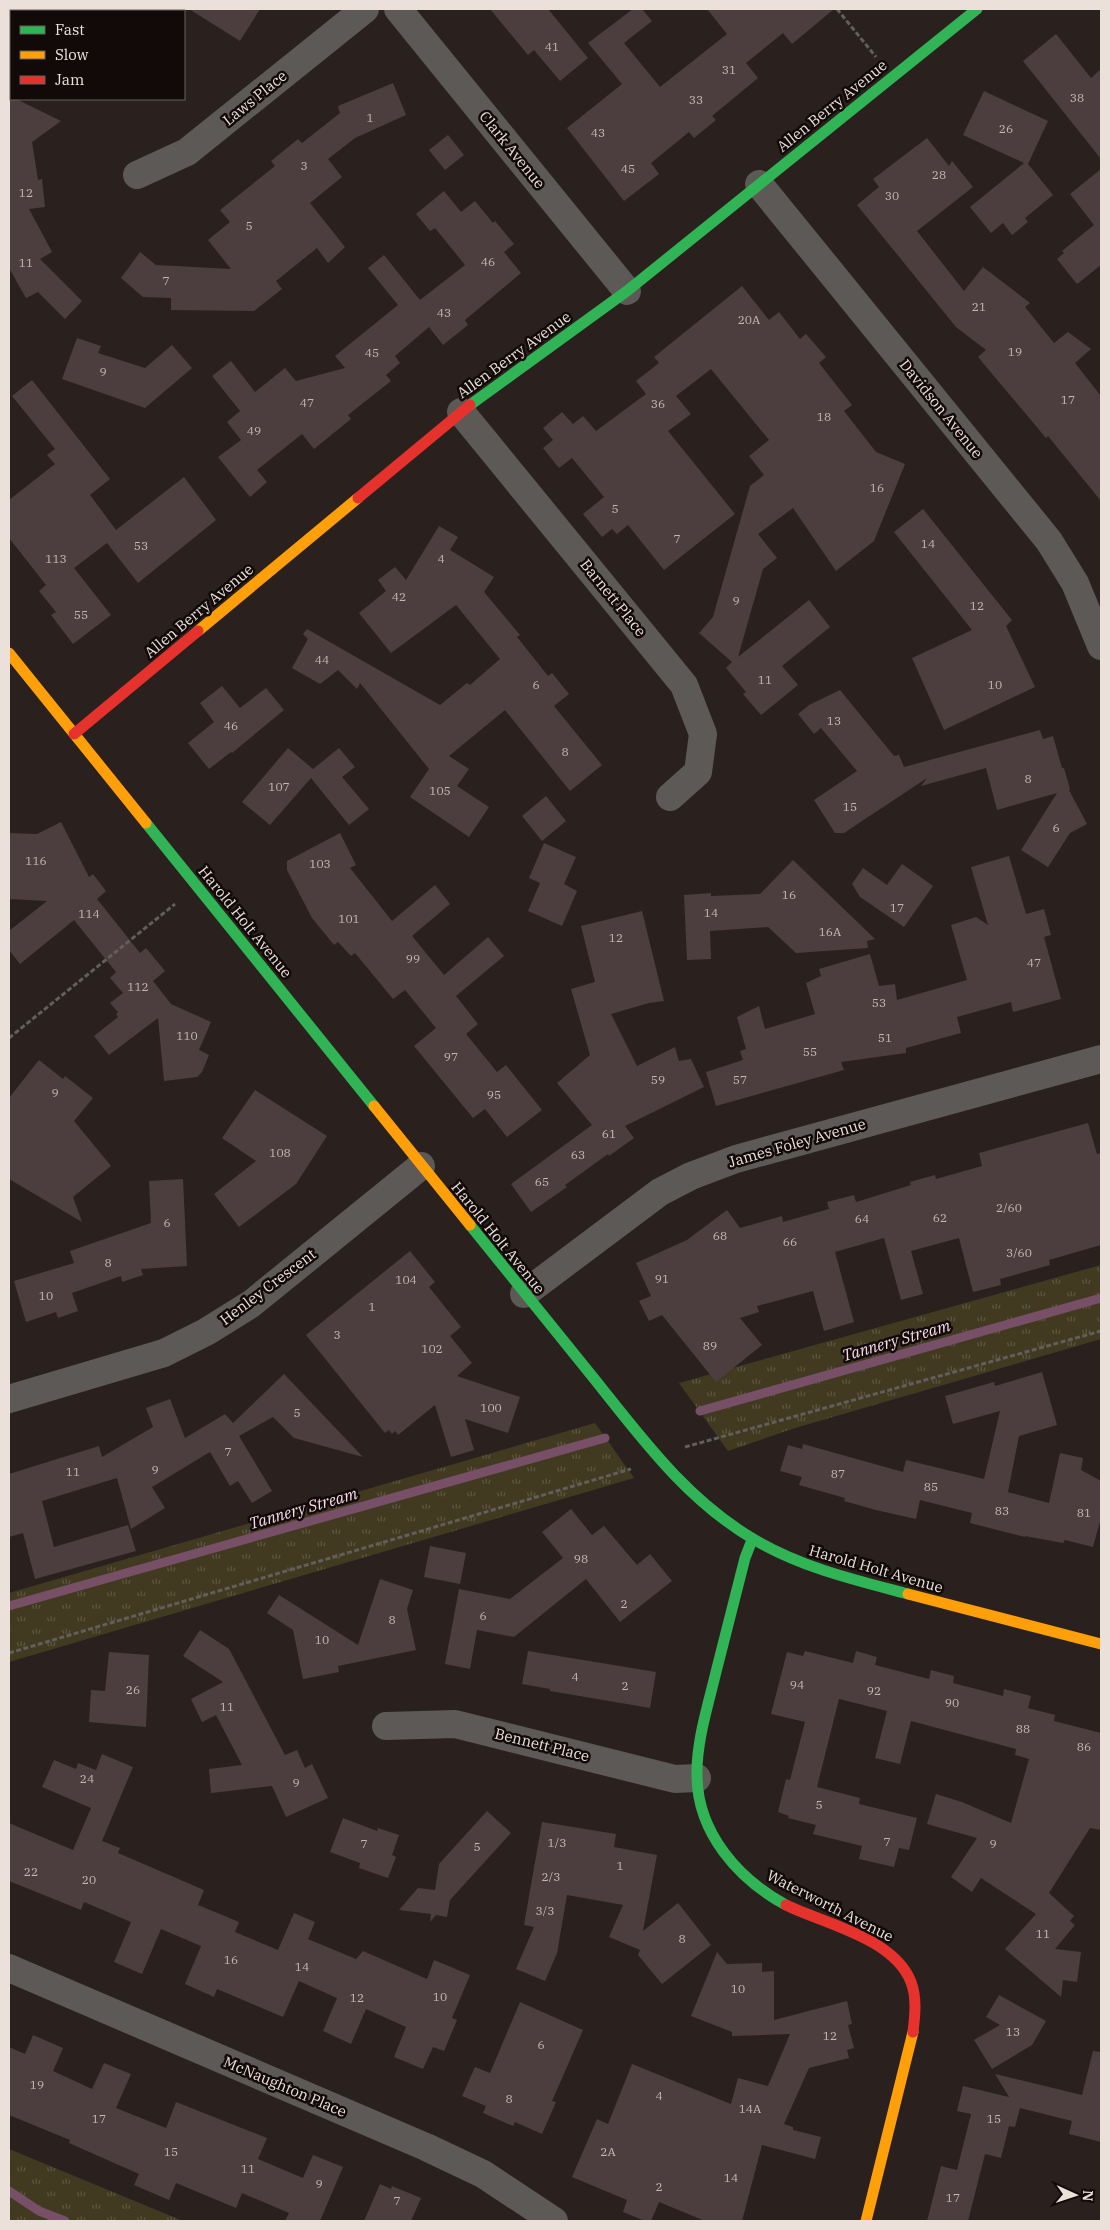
<svg xmlns="http://www.w3.org/2000/svg" width="1110" height="2230" viewBox="0 0 1110 2230" font-family="'IBM Plex Serif',serif">
  <defs>
    <pattern id="grass-tufts" width="24" height="20" patternUnits="userSpaceOnUse" patternTransform="scale(1.25)"><rect width="24" height="20" fill="#413a21"/><path d="M3 7l-1-3M5 7V3M7 7l1-3M15 17l-1-3M17 17v-4M19 17l1-3" fill="none" stroke="#5d5641"/></pattern>
  </defs>
  <rect width="100%" height="100%" fill="#2a211e"/>
  <!-- grass -->
  <g fill="url(#grass-tufts)">
    <polygon points="1101,1265 1101,1339 795,1428 728,1451 679,1383"/>
    <polygon points="595,1423 634,1478 9,1662 9,1593"/>
    <polygon points="9,2149 183,2221 9,2221"/>
  </g>
  <g fill="none" stroke-linecap="round" stroke-linejoin="round">
    <!-- stream -->
    <g stroke="#774f66" stroke-width="9">
      <polyline points="700,1411 1101,1298"/>
      <polyline points="9,1606 605,1438"/>
      <polyline points="9,2191 39,2211 65,2221"/>
    </g>
  </g>
  <!-- building -->
  <g fill="#4c3e3e">
    <polygon points="189,9 260,9 240,41"/>
    <polygon points="490,9 548,9 588,58 560,81 534,50 528,55"/>
    <polygon points="633,9 642,9 652,21 624,43 660,87 727,34 707,9 834,9 792,44 783,33 746,63 758,78 712,116 716,120 694,138 689,132 651,163 659,174 624,201 567,128 622,84 588,43"/>
    <polygon points="1056,34 1091,78 1101,69 1101,159 1023,61"/>
    <polygon points="393,83 406,115 355,138 328,159 342,177 310,203 345,247 328,263 317,248 276,281 282,289 254,311 171,310 171,298 143,297 121,278 140,252 156,265 231,269 208,240 230,222 220,210 275,166 271,161 298,139 302,143 340,113 338,106"/>
    <polygon points="984,91 1048,121 1028,164 1053,195 1025,218 1028,222 1012,235 1003,223 991,233 970,207 1024,163 963,135"/>
    <polygon points="9,95 11,99 16,99 61,121 32,142 38,180 42,179 45,207 29,209 52,252 40,259 82,301 65,319 38,292 26,298 9,268"/>
    <polygon points="448,135 464,155 445,170 429,150"/>
    <polygon points="927,138 949,166 952,161 973,187 917,231 964,291 983,267 1030,303 1025,307 1054,343 1068,332 1091,349 1075,363 1101,396 1101,501 1048,436 1046,438 978,357 986,350 956,327 857,205 879,187 873,179"/>
    <polygon points="1101,169 1101,265 1077,284 1057,259 1064,253 1062,251 1094,225 1070,194"/>
    <polygon points="444,191 461,212 475,201 493,223 495,221 514,244 504,252 521,273 465,320 468,325 443,345 429,327 395,356 400,363 386,375 391,381 348,415 351,419 314,449 302,434 257,470 267,482 250,497 218,457 241,440 227,422 240,411 212,376 231,361 255,392 285,368 296,381 345,368 335,356 398,305 368,268 384,255 420,300 465,265 435,228 430,231 416,214"/>
    <polygon points="742,286 769,320 779,312 800,339 806,334 826,357 819,363 852,405 844,411 876,452 905,464 874,541 836,571 793,508 758,534 777,558 763,569 738,657 809,600 830,627 782,666 798,685 761,715 743,694 746,692 726,668 732,662 699,633 713,617 750,486 764,475 749,456 769,440 711,369 676,396 691,414 668,431 735,514 664,570 628,525 617,534 612,529 602,537 583,514 604,497 572,458 559,468 543,448 553,440 543,428 562,412 573,424 583,416 596,431 646,394 636,381 659,363 654,357"/>
    <polygon points="77,338 101,346 98,353 145,368 172,345 192,368 145,408 62,379"/>
    <polygon points="32,380 110,479 90,495 116,530 184,477 216,520 138,583 107,543 74,568 111,615 73,644 51,615 56,612 39,591 46,585 9,538 9,500 55,464 47,455 55,449 12,396"/>
    <polygon points="923,509 1012,620 1006,626 1035,687 944,730 912,658 972,630 894,532"/>
    <polygon points="439,526 458,537 450,550 494,577 484,592 520,635 517,637 548,676 552,673 569,694 554,706 602,765 570,791 505,710 449,756 469,769 457,786 489,807 469,837 410,797 429,769 360,683 357,689 338,670 320,684 292,668 308,639 303,634 307,629 440,705 467,683 470,685 500,659 456,605 391,653 359,613 386,591 378,580 395,567 406,580"/>
    <polygon points="222,686 240,708 266,688 284,710 232,753 231,752 209,769 188,743 214,722 200,703"/>
    <polygon points="840,690 894,756 899,755 904,767 1040,730 1043,739 1053,736 1062,768 1064,768 1070,789 1069,790 1087,824 1070,833 1048,867 1021,850 1057,793 997,810 986,768 921,786 927,778 844,833 835,833 814,800 857,771 821,728 814,734 798,714 809,705"/>
    <polygon points="288,748 313,769 339,748 355,767 342,777 369,809 349,825 311,778 270,825 242,802"/>
    <polygon points="546,796 566,821 542,841 522,816"/>
    <polygon points="61,822 89,877 93,874 106,891 97,899 140,953 146,948 165,971 153,981 171,1004 211,1022 199,1050 209,1055 202,1072 197,1077 164,1081 158,1018 109,1055 94,1036 118,1017 116,1014 118,1012 110,1003 123,993 110,978 116,972 74,920 20,964 9,950 9,931 47,901 9,899 9,833 37,834"/>
    <polygon points="340,833 356,865 350,868 392,921 435,885 450,904 412,936 444,975 488,937 504,956 456,996 478,1024 466,1034 497,1072 506,1065 542,1110 507,1137 485,1109 473,1118 414,1046 436,1028 405,990 393,999 355,953 351,956 338,942 334,945 312,918 287,870 287,861"/>
    <polygon points="544,843 576,857 564,884 577,891 562,926 528,911 540,883 529,878"/>
    <polygon points="1009,856 1026,914 1044,909 1051,935 1044,937 1061,999 1013,1012 1011,1002 957,1017 961,1033 906,1048 906,1053 841,1062 844,1070 716,1106 706,1072 743,1060 740,1051 746,1049 737,1017 759,1006 765,1029 815,1014 806,983 821,976 819,969 870,954 879,986 895,984 897,1000 967,980 951,925 976,917 988,925 971,867"/>
    <polygon points="793,860 875,939 867,941 868,948 796,953 768,927 710,931 711,959 687,960 684,895 711,893 711,896 760,894"/>
    <polygon points="902,864 933,886 904,927 860,897 852,884 863,868 887,885"/>
    <polygon points="642,911 664,1001 649,1003 611,1014 637,1066 675,1047 679,1061 691,1059 704,1087 625,1126 634,1138 609,1156 608,1154 565,1185 567,1187 531,1212 511,1184 592,1125 557,1083 590,1055 571,989 595,982 581,926"/>
    <polygon points="39,1060 63,1079 65,1076 93,1098 74,1121 111,1166 73,1197 82,1222 9,1179 9,1098"/>
    <polygon points="255,1090 327,1136 296,1184 239,1227 214,1194 256,1161 222,1138"/>
    <polygon points="1088,1123 1097,1154 1101,1153 1101,1245 1049,1260 1050,1265 1000,1279 1001,1285 973,1292 959,1238 911,1251 923,1294 901,1300 884,1238 835,1252 854,1322 824,1331 813,1291 757,1306 759,1312 740,1318 762,1345 716,1382 662,1315 649,1321 639,1301 651,1296 636,1263 687,1240 727,1210 740,1228 782,1216 783,1222 829,1209 827,1202 854,1195 856,1202 911,1185 910,1182 935,1175 936,1179 982,1166 979,1153"/>
    <polygon points="183,1179 187,1266 141,1269 143,1275 122,1282 121,1276 72,1293 78,1311 58,1318 56,1312 26,1322 14,1281 74,1263 70,1251 151,1223 149,1181"/>
    <polygon points="410,1251 435,1282 429,1287 461,1327 450,1336 472,1363 457,1376 520,1397 508,1433 465,1419 474,1450 451,1457 435,1405 398,1435 395,1431 392,1434 389,1430 385,1433 306,1335"/>
    <polygon points="1042,1372 1057,1425 1019,1436 1008,1492 1049,1503 1060,1453 1083,1458 1081,1470 1101,1481 1101,1518 1093,1547 1065,1540 1063,1543 1025,1536 1025,1537 970,1523 972,1513 920,1500 916,1519 876,1510 844,1501 845,1498 799,1485 802,1477 780,1471 788,1445 802,1449 803,1444 903,1472 906,1460 984,1479 1000,1411 953,1424 945,1396 994,1382 995,1386"/>
    <polygon points="284,1374 363,1457 294,1438 273,1417 239,1436 272,1491 252,1503 238,1481 230,1486 210,1452 152,1487 165,1508 131,1529 117,1478 42,1501 54,1547 128,1525 136,1551 35,1579 23,1533 9,1537 9,1474 99,1446 102,1457 153,1427 146,1408 170,1399 185,1438 225,1414 233,1423"/>
    <polygon points="571,1509 592,1535 604,1526 637,1565 650,1554 672,1581 620,1622 586,1579 514,1637 477,1630 470,1669 445,1664 459,1589 510,1599 563,1558 542,1532"/>
    <polygon points="430,1546 466,1553 460,1584 424,1577"/>
    <polygon points="380,1579 413,1590 407,1609 416,1650 338,1666 339,1672 303,1679 293,1630 267,1613 279,1595 358,1645"/>
    <polygon points="200,1630 229,1649 285,1755 297,1750 305,1768 312,1764 328,1798 286,1817 272,1786 211,1793 209,1769 242,1765 216,1715 202,1722 191,1699 223,1682 183,1656"/>
    <polygon points="528,1651 656,1672 650,1708 550,1691 550,1689 522,1684"/>
    <polygon points="805,1651 853,1663 856,1651 877,1657 875,1665 929,1679 931,1670 954,1676 953,1683 1003,1696 1004,1689 1031,1696 1028,1708 1055,1715 1054,1721 1101,1733 1101,1830 1090,1828 1049,1893 1074,1916 1070,1921 1075,1925 1055,1949 1081,1952 1077,1982 1063,1980 1061,1997 1005,1949 1036,1914 981,1878 972,1892 951,1877 977,1838 927,1824 936,1794 962,1802 1011,1823 1029,1759 1015,1755 1016,1749 911,1721 900,1764 875,1758 887,1711 839,1699 817,1787 860,1798 859,1804 917,1818 909,1850 899,1848 894,1867 859,1859 862,1846 813,1834 816,1825 788,1818 789,1816 778,1812 786,1779 790,1780 805,1722 771,1714 787,1652 803,1656"/>
    <polygon points="109,1652 149,1655 146,1727 89,1722 91,1690 105,1691"/>
    <polygon points="102,1754 133,1767 102,1841 120,1848 118,1853 204,1890 198,1905 239,1922 235,1932 278,1950 294,1913 315,1922 308,1939 356,1959 363,1951 427,1979 434,1960 470,1975 452,2018 457,2020 444,2051 433,2047 423,2069 394,2057 406,2027 366,2009 351,2044 323,2031 337,1998 299,1981 283,2017 217,1989 214,1997 185,1984 201,1946 161,1929 142,1974 114,1962 131,1922 84,1902 81,1910 9,1881 9,1823 73,1850 91,1808 42,1787 54,1760 76,1769 78,1763 96,1770"/>
    <polygon points="487,1811 511,1833 450,1900 447,1917 436,1915 430,1922 431,1914 399,1910 418,1888 435,1890 439,1864"/>
    <polygon points="343,1818 377,1831 378,1828 399,1835 392,1855 396,1857 388,1878 359,1868 360,1863 330,1852"/>
    <polygon points="542,1822 616,1834 614,1847 657,1855 643,1931 678,1903 711,1945 662,1984 638,1955 640,1950 609,1937 623,1905 567,1895 557,1953 545,1981 516,1969 534,1927 524,1925"/>
    <polygon points="717,1952 727,1964 762,1963 762,1972 774,1971 774,2020 847,2001 852,2024 848,2025 854,2048 847,2050 849,2058 809,2068 784,2124 793,2127 793,2130 821,2137 815,2159 762,2145 742,2221 705,2221 659,2202 651,2221 645,2221 623,2212 627,2200 572,2177 597,2119 608,2124 632,2064 731,2104 738,2078 768,2086 790,2034 732,2036 732,2032 691,2016"/>
    <polygon points="999,1995 1046,2021 1032,2045 992,2069 974,2040 1000,2025 986,2017"/>
    <polygon points="520,2002 583,2030 552,2101 556,2102 542,2134 515,2122 513,2126 483,2113 486,2106 462,2096 475,2067 490,2073"/>
    <polygon points="33,2035 63,2048 53,2071 92,2089 104,2063 131,2074 116,2108 166,2128 176,2102 267,2138 258,2159 303,2178 313,2155 343,2167 320,2221 285,2221 289,2213 242,2193 236,2208 176,2183 169,2200 134,2185 139,2174 69,2143 70,2140 9,2115 9,2047 25,2054"/>
    <polygon points="1093,2051 1101,2052 1101,2142 1069,2134 1072,2121 1020,2108 1015,2127 1009,2126 1001,2158 985,2154 968,2221 927,2221 941,2166 957,2170 971,2114 957,2111 963,2086 1009,2097 995,2074 1082,2095"/>
    <polygon points="380,2184 391,2189 392,2186 421,2198 411,2221 364,2221"/>
  </g>
  <g fill="none" stroke-linecap="round" stroke-linejoin="round">
    <!-- path -->
    <g stroke="#625e5c" stroke-width="3" stroke-dasharray="5 2.5" stroke-linecap="butt">
      <polyline points="837,9 876,57"/>
      <polyline points="9,1038 175,904"/>
      <polyline points="685,1447 1101,1331"/>
      <polyline points="9,1653 631,1469"/>
    </g>
    <!-- street -->
    <g stroke="#5c5957" stroke-width="28">
      <polyline points="398,9 627,291"/>
      <polyline points="137,175 187,152 365,9"/>
      <polyline points="759,184 1049,541 1075,583 1101,646"/>
      <polyline points="461,412 684,685 703,734 698,772 670,797"/>
      <polyline points="524,1294 660,1192 691,1176 736,1159 1101,1059"/>
      <polyline points="9,1399 164,1353 206,1332 251,1304 421,1166"/>
      <polyline points="386,1726 455,1724 675,1779 697,1778"/>
      <polyline points="9,1968 426,2147 483,2174 554,2221"/>
    </g>
    <!-- fast -->
    <g stroke="#30b455" stroke-width="11">
      <polyline points="470,405 627,291 977,9"/>
      <polyline points="146,823 374,1106"/>
      <path d="M470,1225c42,52 84,104 126,156 47,59 92,120 159,159 48,28 100,40 153,54"/>
      <path d="M752,1540l-7,18c-10,38 -19,76 -29,114 -8,34 -20,70 -19,105 1,56 41,102 89,128"/>
    </g>
    <!-- slow -->
    <g stroke="#ff9f0a" stroke-width="11">
      <polyline points="198,631 358,498"/>
      <polyline points="9,653 146,823"/>
      <polyline points="374,1106 470,1225"/>
      <polyline points="908,1594 1101,1644"/>
      <polyline points="866,2221 913,2032"/>
    </g>
    <!-- jam -->
    <g stroke="#e5322d" stroke-width="11">
      <polyline points="358,498 470,405"/>
      <polyline points="74,734 198,631"/>
      <path d="M786,1905c39,19 108,33 125,77 6,16 4,33 2,50"/>
    </g>
  </g>
  <g text-anchor="middle" stroke-width="5" stroke-linejoin="round" paint-order="stroke">
    <!-- number labels -->
    <g font-size="12" fill="#c4b8b4">
      <text x="552" y="51">41</text>
      <text x="729" y="74">31</text>
      <text x="1077" y="102">38</text>
      <text x="696" y="104">33</text>
      <text x="370" y="122">1</text>
      <text x="1006" y="133">26</text>
      <text x="598" y="137">43</text>
      <text x="304" y="170">3</text>
      <text x="628" y="173">45</text>
      <text x="939" y="179">28</text>
      <text x="26" y="197">12</text>
      <text x="892" y="200">30</text>
      <text x="249" y="230">5</text>
      <text x="488" y="266">46</text>
      <text x="26" y="267">11</text>
      <text x="166" y="285">7</text>
      <text x="979" y="311">21</text>
      <text x="444" y="317">43</text>
      <text x="749" y="324">20A</text>
      <text x="1015" y="356">19</text>
      <text x="372" y="357">45</text>
      <text x="103" y="376">9</text>
      <text x="1068" y="404">17</text>
      <text x="307" y="407">47</text>
      <text x="658" y="408">36</text>
      <text x="824" y="421">18</text>
      <text x="254" y="435">49</text>
      <text x="877" y="492">16</text>
      <text x="615" y="513">5</text>
      <text x="677" y="543">7</text>
      <text x="928" y="548">14</text>
      <text x="141" y="550">53</text>
      <text x="56" y="563">113</text>
      <text x="441" y="563">4</text>
      <text x="399" y="601">42</text>
      <text x="736" y="605">9</text>
      <text x="977" y="610">12</text>
      <text x="81" y="619">55</text>
      <text x="322" y="664">44</text>
      <text x="765" y="684">11</text>
      <text x="536" y="689">6</text>
      <text x="995" y="689">10</text>
      <text x="834" y="725">13</text>
      <text x="231" y="730">46</text>
      <text x="565" y="756">8</text>
      <text x="1028" y="783">8</text>
      <text x="279" y="791">107</text>
      <text x="440" y="795">105</text>
      <text x="850" y="811">15</text>
      <text x="1056" y="832">6</text>
      <text x="36" y="865">116</text>
      <text x="320" y="868">103</text>
      <text x="789" y="899">16</text>
      <text x="897" y="912">17</text>
      <text x="711" y="917">14</text>
      <text x="89" y="918">114</text>
      <text x="349" y="923">101</text>
      <text x="830" y="936">16A</text>
      <text x="616" y="942">12</text>
      <text x="413" y="963">99</text>
      <text x="1034" y="967">47</text>
      <text x="138" y="991">112</text>
      <text x="879" y="1007">53</text>
      <text x="187" y="1040">110</text>
      <text x="885" y="1042">51</text>
      <text x="810" y="1056">55</text>
      <text x="451" y="1061">97</text>
      <text x="658" y="1084">59</text>
      <text x="740" y="1084">57</text>
      <text x="55" y="1097">9</text>
      <text x="494" y="1099">95</text>
      <text x="609" y="1138">61</text>
      <text x="280" y="1157">108</text>
      <text x="578" y="1159">63</text>
      <text x="542" y="1186">65</text>
      <text x="1009" y="1212">2/60</text>
      <text x="940" y="1222">62</text>
      <text x="862" y="1223">64</text>
      <text x="167" y="1227">6</text>
      <text x="720" y="1240">68</text>
      <text x="790" y="1246">66</text>
      <text x="1019" y="1257">3/60</text>
      <text x="108" y="1267">8</text>
      <text x="662" y="1283">91</text>
      <text x="406" y="1284">104</text>
      <text x="46" y="1300">10</text>
      <text x="372" y="1311">1</text>
      <text x="337" y="1339">3</text>
      <text x="710" y="1350">89</text>
      <text x="432" y="1353">102</text>
      <text x="491" y="1412">100</text>
      <text x="297" y="1417">5</text>
      <text x="228" y="1456">7</text>
      <text x="155" y="1474">9</text>
      <text x="73" y="1476">11</text>
      <text x="838" y="1478">87</text>
      <text x="931" y="1491">85</text>
      <text x="1002" y="1515">83</text>
      <text x="1084" y="1517">81</text>
      <text x="581" y="1563">98</text>
      <text x="624" y="1608">2</text>
      <text x="483" y="1620">6</text>
      <text x="392" y="1624">8</text>
      <text x="322" y="1644">10</text>
      <text x="575" y="1681">4</text>
      <text x="797" y="1689">94</text>
      <text x="625" y="1690">2</text>
      <text x="133" y="1694">26</text>
      <text x="874" y="1695">92</text>
      <text x="952" y="1707">90</text>
      <text x="227" y="1711">11</text>
      <text x="1023" y="1733">88</text>
      <text x="1084" y="1751">86</text>
      <text x="87" y="1783">24</text>
      <text x="296" y="1787">9</text>
      <text x="819" y="1809">5</text>
      <text x="887" y="1846">7</text>
      <text x="557" y="1847">1/3</text>
      <text x="364" y="1848">7</text>
      <text x="993" y="1848">9</text>
      <text x="477" y="1851">5</text>
      <text x="620" y="1870">1</text>
      <text x="31" y="1876">22</text>
      <text x="551" y="1881">2/3</text>
      <text x="89" y="1884">20</text>
      <text x="545" y="1915">3/3</text>
      <text x="1043" y="1938">11</text>
      <text x="682" y="1943">8</text>
      <text x="231" y="1964">16</text>
      <text x="302" y="1971">14</text>
      <text x="738" y="1993">10</text>
      <text x="440" y="2001">10</text>
      <text x="357" y="2002">12</text>
      <text x="1013" y="2036">13</text>
      <text x="830" y="2040">12</text>
      <text x="541" y="2049">6</text>
      <text x="37" y="2089">19</text>
      <text x="659" y="2100">4</text>
      <text x="509" y="2103">8</text>
      <text x="750" y="2113">14A</text>
      <text x="99" y="2123">17</text>
      <text x="994" y="2123">15</text>
      <text x="171" y="2156">15</text>
      <text x="608" y="2156">2A</text>
      <text x="248" y="2173">11</text>
      <text x="731" y="2182">14</text>
      <text x="319" y="2188">9</text>
      <text x="659" y="2191">2</text>
      <text x="953" y="2202">17</text>
      <text x="397" y="2205">7</text>
    </g>
    <!-- street labels -->
    <g font-size="15" fill="#ece0db" stroke="#120a08">
      <text transform="translate(255 98) rotate(-39)" y="5">Laws Place</text>
      <text transform="translate(832 106) rotate(-39)" y="5">Allen Berry Avenue</text>
      <text transform="translate(512 150) rotate(51)" y="5">Clark Avenue</text>
      <text transform="translate(514 355) rotate(-36)" y="5">Allen Berry Avenue</text>
      <text transform="translate(941 409) rotate(51)" y="5">Davidson Avenue</text>
      <text transform="translate(613 598) rotate(51)" y="5">Barnett Place</text>
      <text transform="translate(199 611) rotate(-40)" y="5">Allen Berry Avenue</text>
      <text transform="translate(245 922) rotate(51)" y="5">Harold Holt Avenue</text>
      <text transform="translate(797 1143) rotate(-16)" y="5">James Foley Avenue</text>
      <text transform="translate(498 1238) rotate(51)" y="5">Harold Holt Avenue</text>
      <text transform="translate(268 1287) rotate(-37)" y="5">Henley Crescent</text>
      <text transform="translate(876 1569) rotate(16)" y="5">Harold Holt Avenue</text>
      <text transform="translate(542 1745) rotate(14)" y="5">Bennett Place</text>
      <text transform="translate(830 1906) rotate(27)" y="5">Waterworth Avenue</text>
      <text transform="translate(285 2087) rotate(23)" y="5">McNaughton Place</text>
    </g>
    <!-- water labels -->
    <g font-size="16" font-style="italic" fill="#f7d9e9" stroke="#120a08">
      <text transform="translate(896 1340) rotate(-16)" y="6">Tannery Stream</text>
      <text transform="translate(303 1508) rotate(-16)" y="6">Tannery Stream</text>
    </g>
  </g>
  <!-- border -->
  <rect width="1110" height="2230" fill="none" stroke="#ece0db" stroke-width="20"/>
  <!-- legend -->
  <rect x="10" y="10" width="175" height="90" fill="#120a08" stroke="#69605c"/>
  <rect x="20" y="26" width="25" height="8" fill="#30b455" stroke="#69605c"/>
  <text x="55" y="35" font-size="15" fill="#ece0db">Fast</text>
  <rect x="20" y="51" width="25" height="8" fill="#ff9f0a" stroke="#69605c"/>
  <text x="55" y="60" font-size="15" fill="#ece0db">Slow</text>
  <rect x="20" y="76" width="25" height="8" fill="#e5322d" stroke="#69605c"/>
  <text x="55" y="85" font-size="15" fill="#ece0db">Jam</text>
  <!-- north arrow -->
  <g transform="translate(1075 2195) rotate(93)" stroke="#120a08" stroke-width="4" paint-order="stroke">
  <path d="M0-4L9 19L0 12L-9 19Z" fill="#ece0db"/>
  <text y="-8" font-size="14" font-weight="bold" text-anchor="middle" fill="#ece0db">N</text>
  </g>
</svg>
